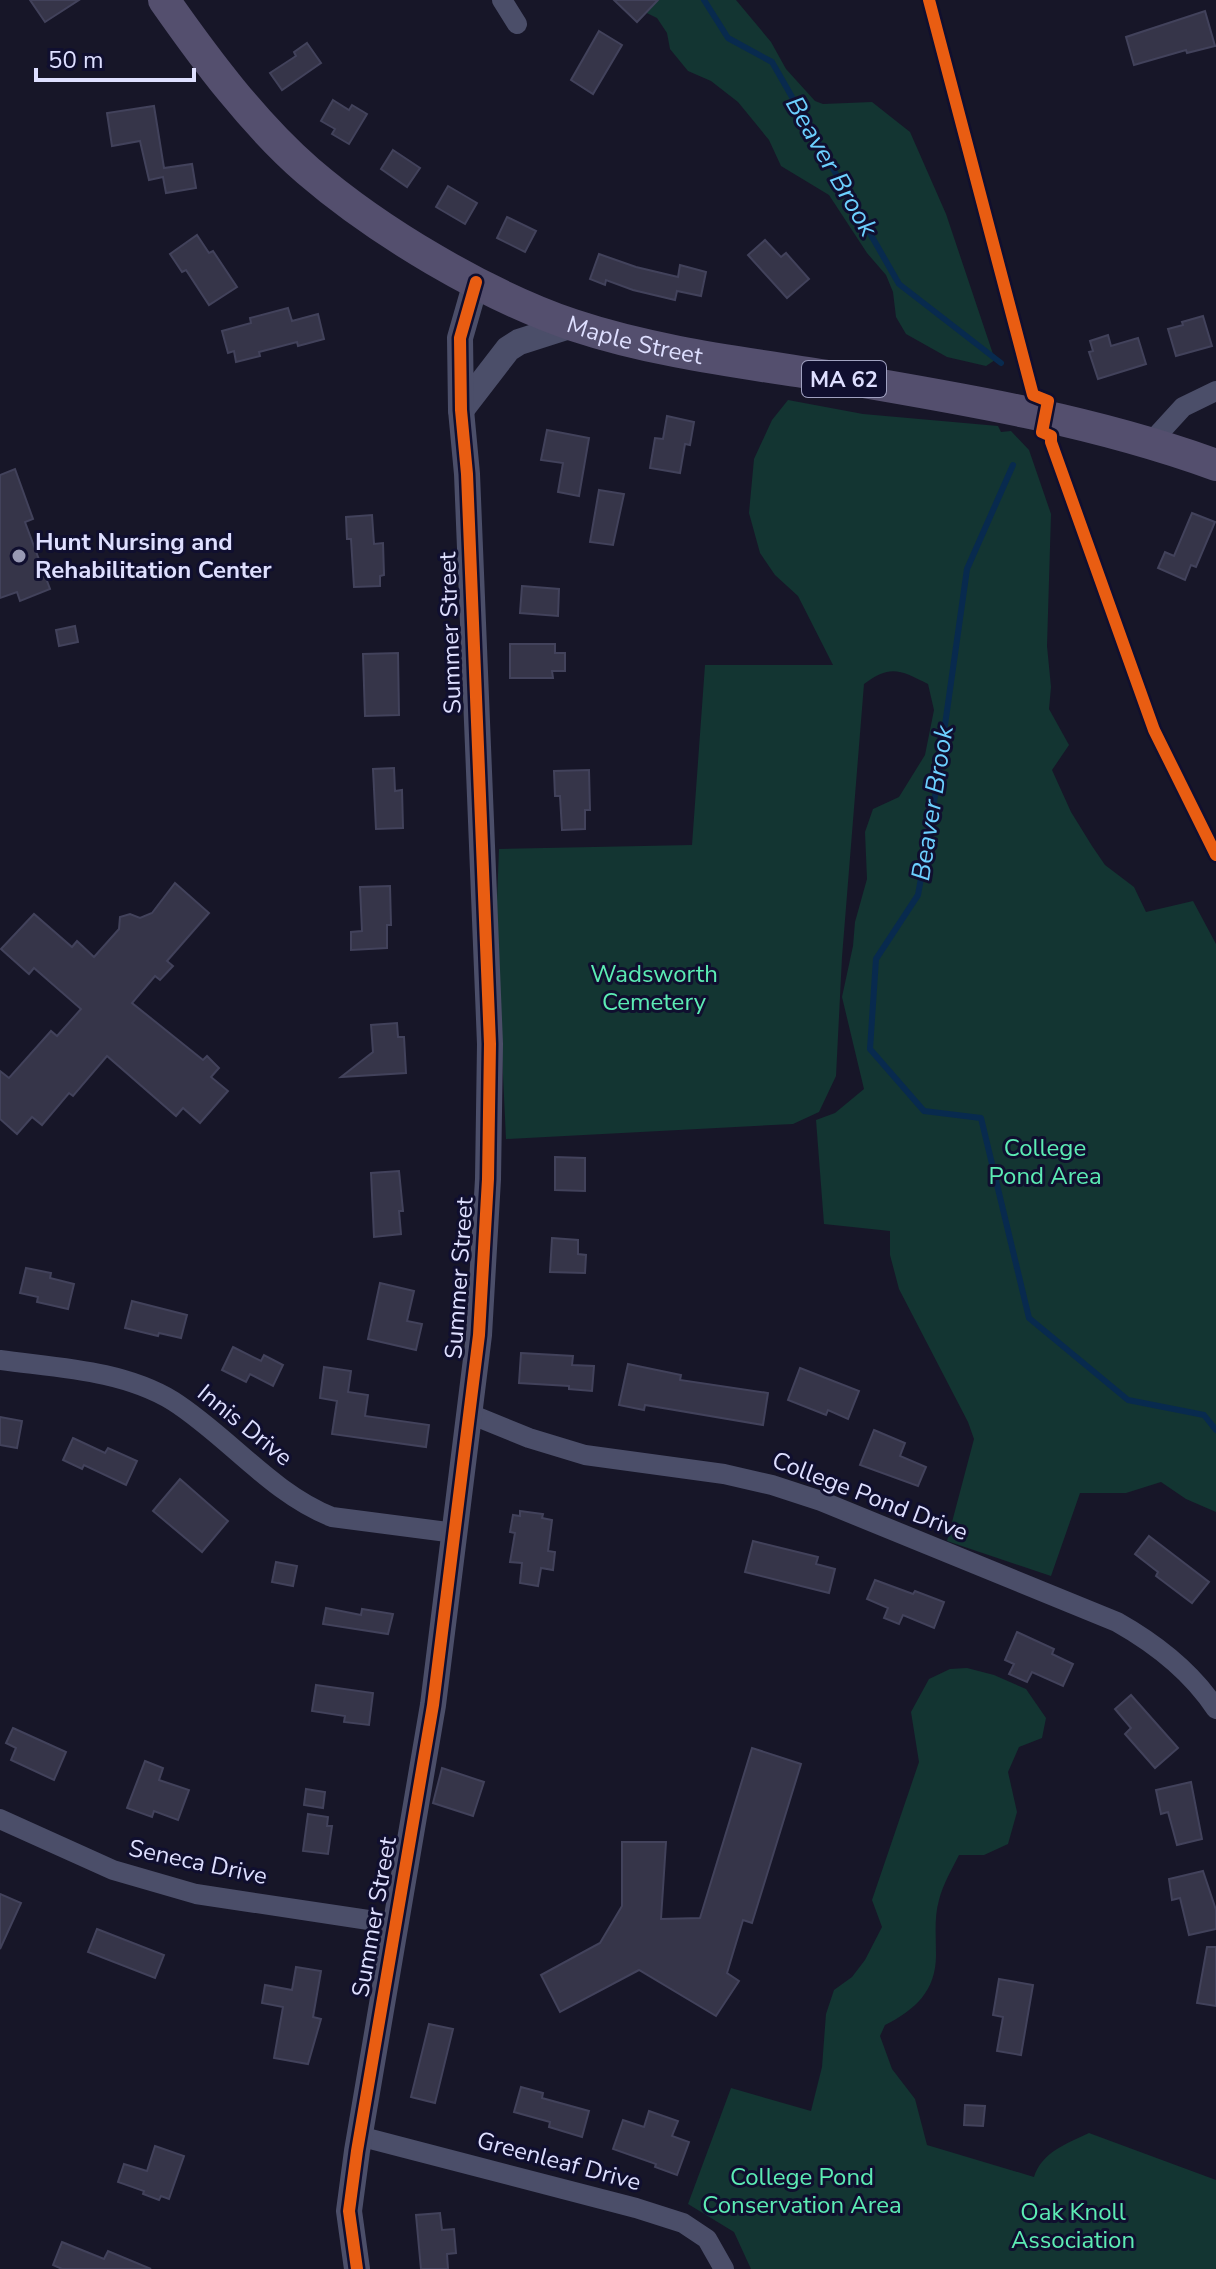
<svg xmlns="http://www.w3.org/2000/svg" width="1216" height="2269" viewBox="0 0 1216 2269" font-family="'Nunito Sans',sans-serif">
  <rect width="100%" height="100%" fill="#171628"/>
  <!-- green -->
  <g fill="#133532">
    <polygon points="620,0 736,0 771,42 786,69 815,101 823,104 872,102 910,132 946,214 995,360 986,366 947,357 906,334 896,317 893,292 886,275 867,253 829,195 781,166 769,140 738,102 711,81 688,71 670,49 667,33 657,18"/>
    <path d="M788,400l75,14 135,12 3,6 10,-1 18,19 22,64 -4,132 4,41 -2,22 20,36 -17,25 19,42 21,34 13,19 29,22 12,25 47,-11 23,43v568l-30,-13 -25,-17 -35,11h-46l-29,83 -104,-35 27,-102 -6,-17 -69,-133 -9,-34v-24l-66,-7 -8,-104 19,-7 29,-24 -22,-92 11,-51 2,-24 12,-43 -2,-47 8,-23 26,-12 26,-42 9,-45 -6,-26c-27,-14 -38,-20 -64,0l-22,273 -6,119 -17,36 -26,12 -287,15 -10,-213 3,-77 193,-4 13,-180h128l-35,-69 -23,-21 -15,-22 -11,-40 5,-54 18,-39z"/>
    <path d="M967,1668l27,7 32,14 20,29 -4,20 -23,9 -11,25 9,40 -9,32 -24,11h-25c-7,14 -16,29 -20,45 -5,17 -3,37 -3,55 0,36 -21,55 -51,70l-5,11 12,33 23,30 12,46 107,32c8,-25 32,-33 55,-44l127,47v89h-465l-17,-37 -46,-28 43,-116 80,23 11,-44 4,-53 8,-24 18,-13 13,-17 17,-33 -10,-27 47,-138 -8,-50 18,-33 21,-10z"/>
  </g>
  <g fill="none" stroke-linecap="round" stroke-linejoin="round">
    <!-- stream -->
    <g stroke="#082a4e" stroke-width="6">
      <polyline points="704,0 728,38 772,62 899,284 1001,363"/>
      <polyline points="1013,465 967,569 932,817 918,895 876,959 870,1049 924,1111 981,1118 1029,1318 1128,1400 1204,1415 1216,1430"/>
    </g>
  </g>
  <!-- building -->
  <g fill="#363549" stroke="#42425b" stroke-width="2">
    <polygon points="30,0 79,0 45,22"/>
    <polygon points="614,0 658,0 637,22"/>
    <polygon points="1205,11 1215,46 1187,53 1186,50 1134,65 1126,37"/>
    <polygon points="599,31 622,45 593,94 571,80"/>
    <polygon points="307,43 321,63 282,90 270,73 296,56 294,52"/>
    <polygon points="333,100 349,110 352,105 367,114 349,144 332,134 335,129 321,121"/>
    <polygon points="154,106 164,168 192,164 196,188 166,193 163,177 149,180 140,141 112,146 107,113"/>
    <polygon points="393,150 420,168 407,187 381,169"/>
    <polygon points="448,186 477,203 465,224 436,207"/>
    <polygon points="507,217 536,231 525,252 497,238"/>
    <polygon points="197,235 209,253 213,251 237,287 209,305 186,270 182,272 170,254"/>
    <polygon points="765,240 781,257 786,253 809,279 787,298 748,255"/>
    <polygon points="599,254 636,267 678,277 680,265 706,272 701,296 677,291 675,300 633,290 606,280 605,285 590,279"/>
    <polygon points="288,308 292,321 318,314 324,339 298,346 297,342 259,352 260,356 236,362 234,351 228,353 222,331 251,323 250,318"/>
    <polygon points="1203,316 1212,346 1176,356 1168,329 1183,325 1182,322"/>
    <polygon points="1108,335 1111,346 1138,338 1146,364 1098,379 1089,352 1093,351 1090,341"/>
    <polygon points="667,416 694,422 690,445 685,444 680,473 650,468 655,438 663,439"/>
    <polygon points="547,430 589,438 579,496 558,492 563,463 541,460"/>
    <polygon points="15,469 33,519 25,522 50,589 20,601 17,592 0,598 0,475"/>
    <polygon points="599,490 624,494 613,545 590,542"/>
    <polygon points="1192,513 1215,522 1196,567 1191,565 1185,580 1158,568 1165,552 1174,556"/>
    <polygon points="372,515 374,544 383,543 384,575 380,576 380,586 354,587 351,539 347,539 346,517"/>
    <polygon points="522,586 559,589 558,616 520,613"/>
    <polygon points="75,626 78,642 59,646 56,630"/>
    <polygon points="510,644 555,644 555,653 565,653 565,671 552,671 553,678 510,678"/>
    <polygon points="398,653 399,715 365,716 363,654"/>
    <polygon points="394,768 395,791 402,790 403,828 376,829 373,769"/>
    <polygon points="589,770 590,810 585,810 585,829 562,830 560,796 555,796 554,771"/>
    <polygon points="175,883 209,913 167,961 173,966 160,980 155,976 132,1003 203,1060 207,1056 219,1068 211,1077 228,1091 200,1123 183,1108 176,1116 107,1056 73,1096 69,1093 42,1125 32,1117 17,1134 0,1119 0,1071 9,1078 51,1031 57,1036 81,1009 34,968 29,974 1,949 34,914 72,947 77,941 94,957 119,929 120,917 130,914 140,918 152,913"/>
    <polygon points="390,886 391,925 387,925 387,948 351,950 351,932 362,931 360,887"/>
    <polygon points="397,1023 398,1037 404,1037 406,1073 341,1077 373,1052 371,1025"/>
    <polygon points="555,1157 585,1158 585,1191 555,1190"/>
    <polygon points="399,1171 403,1211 399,1211 401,1234 374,1237 371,1173"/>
    <polygon points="552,1238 578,1240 578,1254 586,1255 585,1273 550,1272"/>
    <polygon points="26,1268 51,1273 50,1278 74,1284 68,1309 37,1302 38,1297 20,1293"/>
    <polygon points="380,1283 414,1291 407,1321 422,1324 416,1350 368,1339"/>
    <polygon points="132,1301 187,1315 181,1338 159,1333 158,1336 125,1328"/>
    <polygon points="233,1347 261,1361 264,1355 283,1365 273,1386 250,1374 246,1382 222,1370"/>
    <polygon points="521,1353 573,1356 572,1365 594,1366 592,1391 569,1389 569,1386 519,1383"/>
    <polygon points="628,1364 681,1375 680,1380 768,1393 763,1425 645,1405 644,1410 619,1405"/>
    <polygon points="324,1367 351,1371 348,1392 368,1395 365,1416 429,1425 426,1447 332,1434 337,1401 320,1398"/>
    <polygon points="800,1368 859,1391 848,1419 828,1410 826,1415 788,1400"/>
    <polygon points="0,1417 22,1421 17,1448 0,1445"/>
    <polygon points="874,1430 905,1443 900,1456 926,1467 918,1486 860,1465"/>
    <polygon points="73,1438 105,1453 108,1448 137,1461 126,1485 84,1465 82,1469 63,1460"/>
    <polygon points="180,1479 228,1521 202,1552 153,1511"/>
    <polygon points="520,1511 543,1514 542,1518 552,1520 548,1551 555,1552 553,1570 541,1568 538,1586 520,1583 522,1563 510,1562 515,1533 510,1532 513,1515 520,1516"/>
    <polygon points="1149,1536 1209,1582 1192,1603 1156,1576 1158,1572 1135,1554"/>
    <polygon points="753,1541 818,1557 816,1564 835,1569 829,1593 745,1572"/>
    <polygon points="276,1562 297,1566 293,1586 272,1582"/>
    <polygon points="875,1580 913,1594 915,1591 944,1602 934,1628 903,1615 899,1624 884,1618 888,1608 867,1599"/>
    <polygon points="326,1608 361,1615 362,1609 393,1614 388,1634 323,1624"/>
    <polygon points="1017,1632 1054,1649 1052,1654 1073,1664 1063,1686 1032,1672 1027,1682 1009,1674 1014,1664 1005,1660"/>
    <polygon points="316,1685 373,1693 369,1725 344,1722 345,1716 312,1711"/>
    <polygon points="1131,1695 1178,1748 1155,1768 1125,1734 1131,1728 1115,1709"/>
    <polygon points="13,1728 66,1752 54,1780 11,1760 16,1748 6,1743"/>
    <polygon points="752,1748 801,1764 752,1923 743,1920 727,1973 739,1981 716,2016 639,1970 560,2012 541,1975 600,1943 622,1906 622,1842 666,1842 661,1919 700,1918"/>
    <polygon points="145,1761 163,1768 159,1780 189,1790 178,1820 154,1811 152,1817 127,1808"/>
    <polygon points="442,1768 484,1782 473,1816 433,1803"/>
    <polygon points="1191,1782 1202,1839 1177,1845 1168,1812 1161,1814 1156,1790"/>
    <polygon points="306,1789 325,1792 323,1808 304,1805"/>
    <polygon points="308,1814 328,1817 327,1826 332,1826 328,1854 303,1851"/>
    <polygon points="1203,1871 1216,1910 1216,1929 1189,1935 1180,1898 1172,1900 1169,1879"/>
    <polygon points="0,1894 21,1903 0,1949"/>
    <polygon points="97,1929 164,1955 155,1978 88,1952"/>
    <polygon points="1207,1947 1216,1947 1216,2006 1197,2003"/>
    <polygon points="296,1967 321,1971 313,2017 321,2019 308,2064 274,2058 283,2007 262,2003 265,1985 292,1990"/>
    <polygon points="999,1979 1033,1985 1021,2055 997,2051 1003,2017 993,2015"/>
    <polygon points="429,2024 453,2029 435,2103 411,2097"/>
    <polygon points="521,2087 543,2093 542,2098 589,2111 582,2137 549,2127 550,2122 514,2112"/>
    <polygon points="965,2105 985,2106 983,2126 964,2125"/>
    <polygon points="649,2111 678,2121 672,2136 689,2142 677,2175 655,2167 656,2164 613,2149 623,2120 644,2127"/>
    <polygon points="155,2146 184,2156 169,2199 161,2196 159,2200 143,2194 144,2191 118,2182 124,2164 147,2171"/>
    <polygon points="440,2213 442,2230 454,2229 456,2253 447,2254 448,2269 421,2269 416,2215"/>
    <polygon points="62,2242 104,2259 108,2251 151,2269 62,2269 53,2265"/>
  </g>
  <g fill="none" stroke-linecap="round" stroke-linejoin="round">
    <!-- minor -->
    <g stroke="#4b4e69" stroke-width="20">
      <polyline points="502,0 517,24"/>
      <polyline points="1151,442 1183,407 1216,391"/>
      <path d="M0,1360c58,8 122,10 173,41 55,35 98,92 159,116l123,16"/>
      <path d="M470,1414l59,24 56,17 139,19 48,11 49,16 296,121c39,22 74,49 99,87"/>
      <polyline points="0,1819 113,1870 196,1894 395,1924"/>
      <polyline points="359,2136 636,2208 683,2223 707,2239 724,2269"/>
    </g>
    <!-- tertiary -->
    <g stroke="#4b4e69" stroke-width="26">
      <polyline points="461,410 508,349 519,342 572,325"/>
      <polyline points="357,2269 349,2211 357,2151 433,1705 479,1335 488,1179 490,1044 467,474 461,410 460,338 476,282"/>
    </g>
    <!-- primary -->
    <path stroke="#544f6e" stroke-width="32" id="s1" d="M164,0c42,60 89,123 144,171 71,61 177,124 265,154 84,28 174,38 261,52 129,22 258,43 382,88"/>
    <!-- cycleway casing -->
    <g stroke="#100f2f" stroke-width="17">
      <g id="cycleway">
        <polyline points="929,0 1033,395 1048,401 1042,432 1051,436 1051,442 1154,730 1216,855"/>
        <polyline points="357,2269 349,2211 357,2151 433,1705 479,1335 488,1179 490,1044 467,474 461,410 460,338 476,282"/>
      </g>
    </g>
    <!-- cycleway -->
    <use href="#cycleway" stroke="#e95d12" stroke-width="12"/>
  </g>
  <!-- markers -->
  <circle fill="#9899b4" stroke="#100f2f" stroke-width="3" cx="19" cy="556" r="8"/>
  <g text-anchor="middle" stroke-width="6" stroke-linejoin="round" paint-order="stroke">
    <!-- shield labels -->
    <rect fill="#100f2f" stroke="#a0a1c1" stroke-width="2" x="802" y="361" width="84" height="36" rx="6"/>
    <g font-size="22" font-weight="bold" fill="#dedfff">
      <text x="844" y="387">MA 62</text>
    </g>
    <!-- street labels -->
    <g font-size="24" fill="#dedfff" stroke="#100f2f">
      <text dy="8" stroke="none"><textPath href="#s1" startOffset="596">Maple Street</textPath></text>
      <text transform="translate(450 633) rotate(-92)" y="8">Summer Street</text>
      <text transform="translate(459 1278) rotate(-86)" y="8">Summer Street</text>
      <text transform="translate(245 1425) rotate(39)" y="8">Innis Drive</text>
      <text transform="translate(870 1496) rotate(21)" y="8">College Pond Drive</text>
      <text transform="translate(198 1862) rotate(12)" y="8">Seneca Drive</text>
      <text transform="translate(374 1917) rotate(-80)" y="8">Summer Street</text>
      <text transform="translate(559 2161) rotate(15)" y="8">Greenleaf Drive</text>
    </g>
    <!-- poi labels -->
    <g font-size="24" font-weight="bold" fill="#dedfff" stroke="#100f2f" text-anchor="start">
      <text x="35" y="550">Hunt Nursing and<tspan x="35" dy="28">Rehabilitation Center</tspan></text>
    </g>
    <!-- park labels -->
    <g font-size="24" fill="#5cecb4" stroke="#100f2f">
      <text x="654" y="982">Wadsworth<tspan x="654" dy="28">Cemetery</tspan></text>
      <text x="1045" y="1156">College<tspan x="1045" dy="28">Pond Area</tspan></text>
      <text x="802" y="2185">College Pond<tspan x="802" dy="28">Conservation Area</tspan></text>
      <text x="1073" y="2220">Oak Knoll<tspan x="1073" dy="28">Association</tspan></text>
    </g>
    <!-- water labels -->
    <g font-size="26" font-style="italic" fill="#6cd0ff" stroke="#100f2f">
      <text transform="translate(832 166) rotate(60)" y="9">Beaver Brook</text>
      <text transform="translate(932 803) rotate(-81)" y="9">Beaver Brook</text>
    </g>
  </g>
  <!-- scale -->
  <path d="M36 68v12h158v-12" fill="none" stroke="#dedfff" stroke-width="4"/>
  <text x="48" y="68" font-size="24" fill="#dedfff" stroke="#100f2f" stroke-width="6" paint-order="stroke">50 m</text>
</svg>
